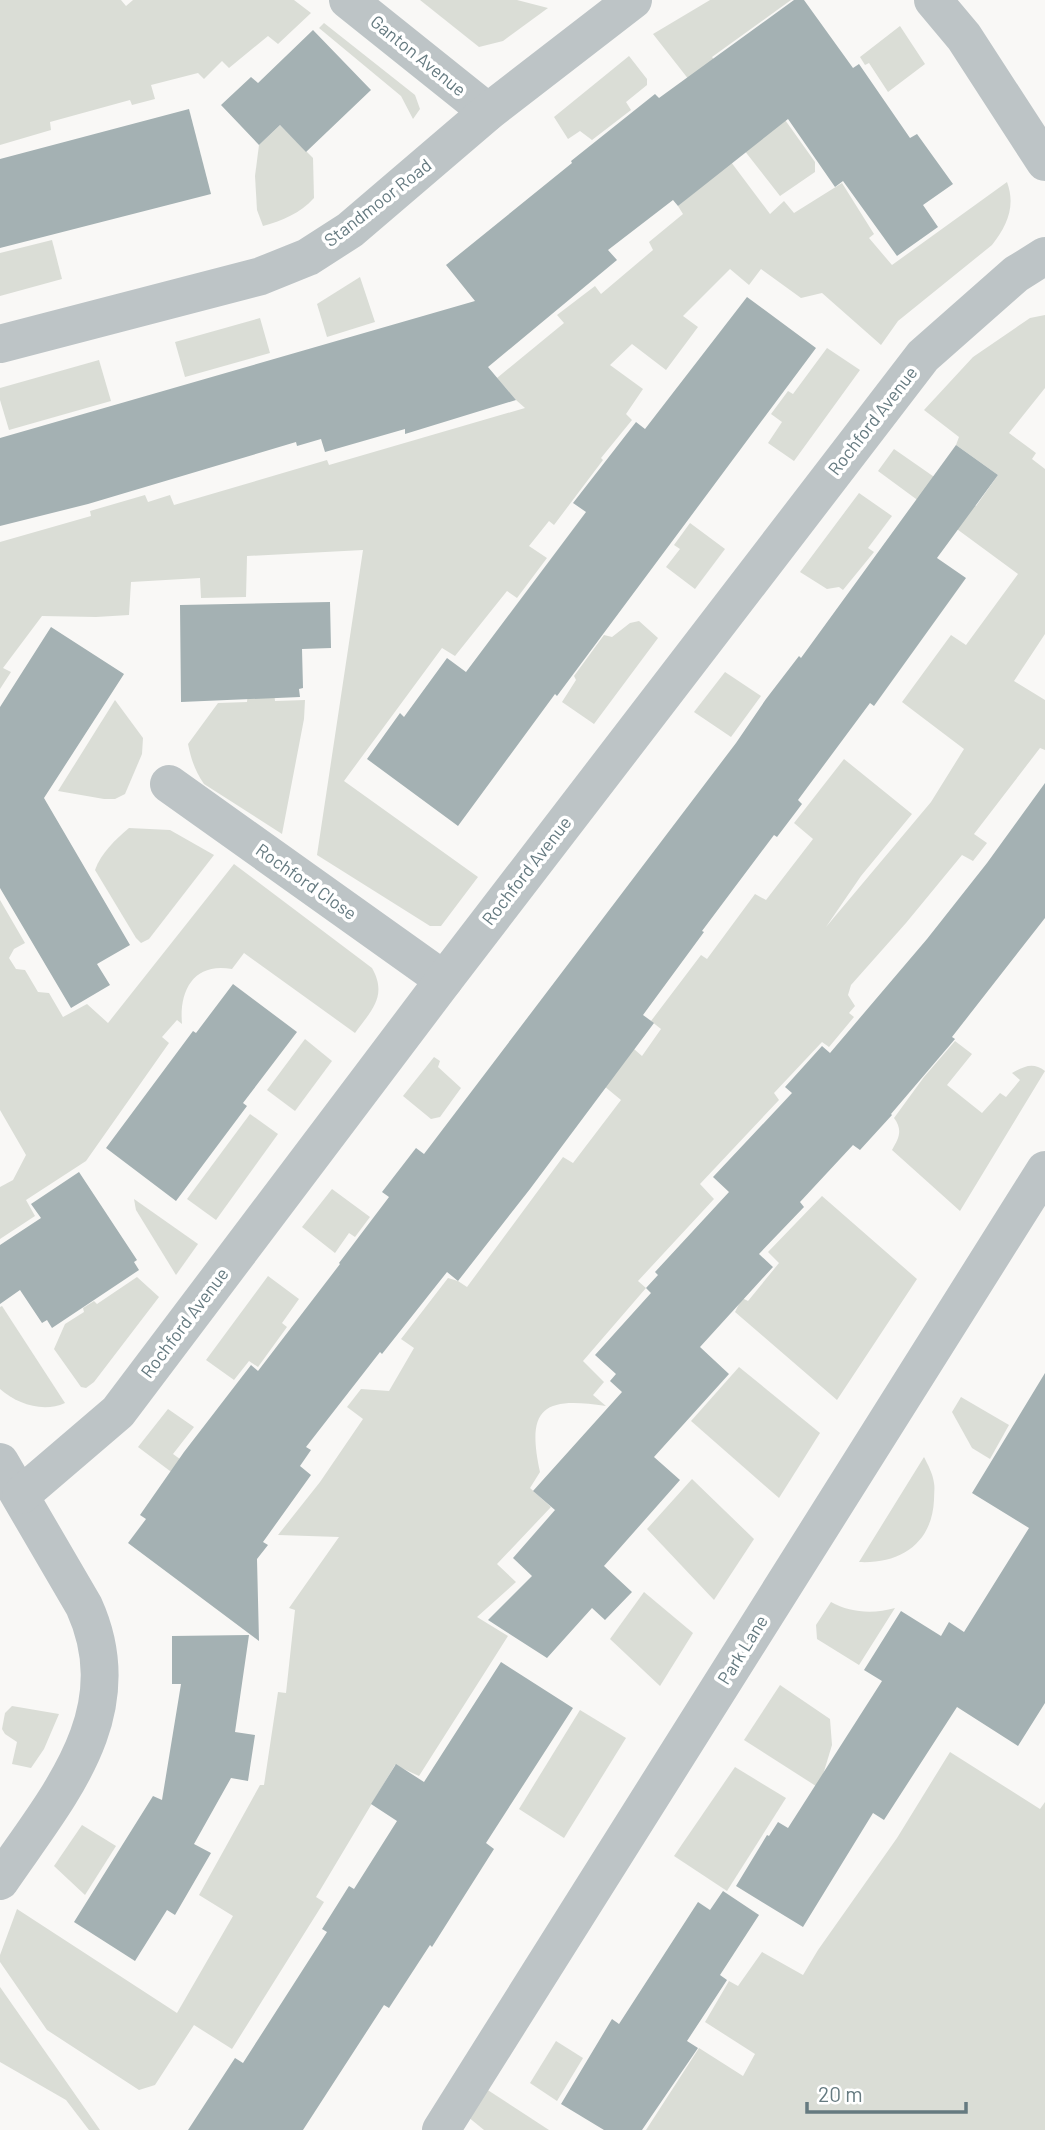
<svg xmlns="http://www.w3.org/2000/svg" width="1045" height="2130" viewBox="0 0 1045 2130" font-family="Barlow,sans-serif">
  <rect width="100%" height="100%" fill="#f9f8f6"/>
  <!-- green -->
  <g fill="#daddd6">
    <polygon points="0,0 121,0 126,6 133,0 294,0 311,13 278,44 268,36 229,68 222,61 204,79 198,73 151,85 155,99 132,105 130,100 50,122 51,130 0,145"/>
    <polygon points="420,0 517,0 548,8 503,41 479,47"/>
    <polygon points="710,0 791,0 712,57 764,130 783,117 815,162 815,172 780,196 653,34"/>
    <polygon points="324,23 415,95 420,109 413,119 401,96 319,28"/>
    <polygon points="900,26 925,64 888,92 869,63 865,65 860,57"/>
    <polygon points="629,56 647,79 647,85 626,102 631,110 592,140 580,131 568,139 554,117"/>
    <path d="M280,125l33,33 1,40c-13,15 -33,23 -51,28l-6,-16 -2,-34 4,-31z"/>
    <path d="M731,162l39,52 14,-13 10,12 48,-30 32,51 -5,4 23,27 115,-83c9,24 0,44 -15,63l-94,76 -17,24 -59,-52 -21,5 -40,-29 -12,16 -19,-16 -47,47 15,11 -32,43 -34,-26 -22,21 33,24 -17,25 6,6 -31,38 2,2 -49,65 -5,-4 -20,25 18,12 -30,40 -10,-7 -52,65 -13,-8 -98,133 134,96 -37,49h-11l-113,-71 46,-305 -116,6 -1,41 -45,1 -1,-20 -69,4 -2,33 -33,2 -54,-1 -39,52 8,4 -11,17v-147l91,-26 -1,-5 55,-16 3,7 22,-7 4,10 153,-45 2,5 196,-57 -9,-8 -19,-22 67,-55 -7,-8 38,-29 6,8 52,-44 -4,-8 34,-28 -5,-8z"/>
    <polygon points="52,240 62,279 0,296 0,253"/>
    <polygon points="360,277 375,322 327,337 317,304"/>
    <path d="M1045,315v73l-36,45 27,20 -4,6 13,10v165l-31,47 31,19v50l-5,-2 -66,86 13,9 -14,18 -11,-6 -56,68 -55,62 -3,10 7,11 -6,7 5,4 -25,30 -7,-5 -48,51 5,7 -79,84 14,15 -76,82 8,7 -63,73 21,21 -11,13 13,11c-63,-10 -80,2 -66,66l-10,16 21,19 -54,57 19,18 -39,35 31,19 -89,140 -24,-11 -79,132 8,5 -92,147 -38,-24 -39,60 -16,5 -92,-60 -47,-68v-7l17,-46 160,104 56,-97 -34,-21 61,-110h4l14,-93 8,1 9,-83 -6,-2 50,-71 -61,-2 42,-53 43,-63 -16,-12 14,-18 28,2 25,-43 -13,-9 47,-61 10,3 9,6 96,-130 10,6 48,-63 -17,-14 30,-37 8,7 19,-27 -10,-8 50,-66 6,4 48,-65 11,6 47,-61 -19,-16 50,-64 68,55 -51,62 -35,51 105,-125 33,-53 -62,-47 49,-67 15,10 52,-71 -140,-103 16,-22 82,57 22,-31 -42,-30 3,-8 -35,-27 49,-53 57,-39z"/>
    <polygon points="260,318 270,353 185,377 175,342"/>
    <polygon points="827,348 860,370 794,461 768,443 782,422 771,414 788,391 793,394"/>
    <polygon points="99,360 111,401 9,430 0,400 0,388"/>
    <polygon points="859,493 892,516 868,548 874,552 843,590 839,587 827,589 800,572"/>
    <polygon points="690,523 725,549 695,589 666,567 680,549 674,545"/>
    <polygon points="639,621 658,638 594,724 562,702 576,680 574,676 604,635 612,637 630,623"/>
    <polygon points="725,672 761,696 731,737 694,712"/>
    <path d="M248,691h26l1,10 30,-1 -1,19 -22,115 -78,-50c-9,-13 -13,-25 -16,-40l30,-41 29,-1z"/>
    <polygon points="115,700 143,738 142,754 125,794 115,799 104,799 58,791"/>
    <path d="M129,828l41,2 44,25 -65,84 -8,4 -5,-5 -41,-68c6,-17 20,-30 34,-42z"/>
    <path d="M234,864l138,104c16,28 -1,43 -17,65l-111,-80 -12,16c-38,-7 -53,21 -50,55l-5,-4 -15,17 7,6 -83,118 -60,39 9,16 -35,23v-52l13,-7 13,-25 -26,-45v-210l25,43 -11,6 -5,9 7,11 9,1 13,22 11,1 14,24 24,-13 21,19z"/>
    <polygon points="305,1039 332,1061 295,1111 267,1090"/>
    <path d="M955,1041l17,13 -25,31 35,28 18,-20 6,4 14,-17 -8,-7c13,-7 21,-11 33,-2l-85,140 -68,-61c7,-12 11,-20 2,-32l30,-41z"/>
    <polygon points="434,1057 440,1061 438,1067 461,1088 440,1117 431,1119 403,1096"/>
    <polygon points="250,1114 278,1134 216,1220 187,1199"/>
    <polygon points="332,1189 370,1217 355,1237 349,1233 335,1253 302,1227"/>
    <polygon points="822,1196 917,1279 837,1400 735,1312 742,1298 748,1301 779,1263 768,1252"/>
    <polygon points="134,1199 198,1244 176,1275 136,1210"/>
    <polygon points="268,1276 299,1299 282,1323 287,1327 258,1367 249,1361 234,1380 206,1360"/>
    <polygon points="137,1277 159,1297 94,1382 86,1388 81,1387 54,1349 65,1324 84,1312 83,1308 94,1301 97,1304"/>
    <path d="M2,1306l63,97c-22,10 -48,1 -65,-14v-82z"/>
    <polygon points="739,1367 820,1433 779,1498 691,1421"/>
    <polygon points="961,1397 1009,1425 990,1459 972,1448 952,1412"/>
    <polygon points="168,1409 194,1427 173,1454 184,1462 174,1474 138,1447"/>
    <path d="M924,1457c4,8 9,17 10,26 1,5 0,11 0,17 -2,43 -33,64 -75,62z"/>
    <polygon points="692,1479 754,1539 714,1600 647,1529"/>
    <polygon points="644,1592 693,1633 660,1686 610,1639"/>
    <path d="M831,1602c19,11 43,12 64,6l-36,57 -42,-26 -1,-14z"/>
    <polygon points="780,1685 830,1719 832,1745 819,1788 744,1740"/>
    <polygon points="12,1706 59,1714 44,1749 31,1768 12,1764 17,1742 5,1734 2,1729 5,1713"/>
    <polygon points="580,1710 626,1738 564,1838 519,1809"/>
    <polygon points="950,1752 1040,1809 1045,1802 1045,2130 646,2130 699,2048 743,2076 755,2054 705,2022 729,1981 738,1986 762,1952 803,1975 818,1950 897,1838"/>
    <polygon points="735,1767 786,1798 727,1891 674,1856"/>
    <polygon points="82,1825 116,1846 85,1895 54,1866"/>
    <polygon points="0,1987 100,2130 89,2130 66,2100 0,2062"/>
    <polygon points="556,2041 583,2058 557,2101 530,2083"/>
    <polygon points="480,2085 549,2130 484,2130 462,2112"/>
  </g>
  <!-- building -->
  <g fill="#a4b1b3">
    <polygon points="794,0 804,0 853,68 859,64 910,138 917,134 953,184 923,205 938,227 897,256 843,181 835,187 788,119 678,206 673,200 608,250 617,260 488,367 516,400 405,434 405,429 325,452 321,439 297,446 296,442 88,504 0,526 0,438 475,301 446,265 572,163 571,161 655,94 659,98"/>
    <polygon points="313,30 371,90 306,152 280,125 259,145 221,105 251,77 258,83"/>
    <polygon points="189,109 211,194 0,248 0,159"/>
    <polygon points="747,297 816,348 557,696 555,694 458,826 367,759 400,713 404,717 447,658 466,672 586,512 573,503 636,422 645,429"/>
    <polygon points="956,445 998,475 937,558 966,578 874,706 870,703 798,800 802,804 777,837 774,835 702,931 704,932 643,1015 654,1023 530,1189 458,1281 447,1272 382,1354 380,1352 306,1447 311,1450 300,1466 311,1475 263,1542 268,1545 257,1559 259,1641 128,1543 146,1519 140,1515 184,1452 251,1365 258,1371 340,1264 339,1263 389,1197 382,1192 416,1148 424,1154 736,743 766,699 799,656 801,658"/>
    <polygon points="330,602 331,648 302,649 303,688 299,689 300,697 181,702 180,605"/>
    <polygon points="51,627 124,674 44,798 130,945 97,964 110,985 71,1008 0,888 0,707"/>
    <polygon points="1045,783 1045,918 952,1037 955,1039 891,1114 892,1115 860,1150 853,1145 800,1202 804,1207 759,1254 773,1267 700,1347 729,1374 654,1457 680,1480 604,1566 632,1592 605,1620 592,1608 547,1658 488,1620 532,1576 513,1558 555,1510 533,1491 622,1392 610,1381 616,1374 595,1355 651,1293 646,1288 658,1275 655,1272 729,1192 713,1177 792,1093 785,1087 822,1046 830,1053 927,939 987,863"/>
    <polygon points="233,984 297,1032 243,1103 247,1106 176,1201 106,1148 193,1031 196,1033"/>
    <polygon points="79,1172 137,1260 134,1262 139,1270 52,1328 47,1320 42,1323 20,1290 0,1304 0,1245 41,1218 31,1204"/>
    <polygon points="1045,1373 1045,1703 1018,1746 957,1707 884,1820 873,1813 803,1927 736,1886 767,1835 769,1836 778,1822 788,1828 882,1681 864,1670 901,1611 941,1636 949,1622 964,1632 1029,1528 972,1493"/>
    <polygon points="249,1635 235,1732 255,1735 248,1781 231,1778 194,1844 211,1853 175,1915 167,1910 135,1961 74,1922 153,1796 162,1800 181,1684 172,1684 172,1636"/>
    <polygon points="501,1662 573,1708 486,1843 494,1849 432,1947 430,1945 389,2008 384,2005 303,2130 188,2130 235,2058 243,2063 327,1932 322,1929 349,1886 354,1889 397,1821 371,1804 396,1764 424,1782"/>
    <polygon points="723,1891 759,1915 720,1975 727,1980 687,2041 698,2048 642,2130 604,2130 561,2104 612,2019 619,2024 698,1902 710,1910"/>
  </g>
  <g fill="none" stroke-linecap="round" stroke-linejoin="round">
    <!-- minor -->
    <g stroke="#bdc4c6" stroke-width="38">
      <polyline points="348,0 488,112"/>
      <polyline points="933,0 964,37 1045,162"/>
      <polyline points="0,344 261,276 308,257 350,230 488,112 633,0"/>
      <polyline points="169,784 444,980"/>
      <path d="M0,1462l84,144c49,108 -27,191 -84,275"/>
      <polyline points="21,1495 118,1412 444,980 923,356 1016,274 1045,256"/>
      <polyline points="441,2130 1045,1170"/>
    </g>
  </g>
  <g text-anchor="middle" stroke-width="7" stroke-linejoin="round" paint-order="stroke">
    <!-- street labels -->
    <g font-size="18" fill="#657a80" stroke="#fff">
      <text transform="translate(418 56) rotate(39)" y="6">Ganton Avenue</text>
      <text transform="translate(378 203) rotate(-38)" y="6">Standmoor Road</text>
      <text transform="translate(873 421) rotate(-52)" y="6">Rochford Avenue</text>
      <text transform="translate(527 871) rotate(-52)" y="6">Rochford Avenue</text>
      <text transform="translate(306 882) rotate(35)" y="6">Rochford Close</text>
      <text transform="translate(185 1323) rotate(-53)" y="6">Rochford Avenue</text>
      <text transform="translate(743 1650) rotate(-58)" y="6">Park Lane</text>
    </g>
  </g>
  <!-- scale -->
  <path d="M807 2102v10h159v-10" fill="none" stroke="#657a80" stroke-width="3.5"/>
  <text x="818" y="2102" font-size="21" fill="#657a80" stroke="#ffffff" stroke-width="5" paint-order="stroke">20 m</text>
</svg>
